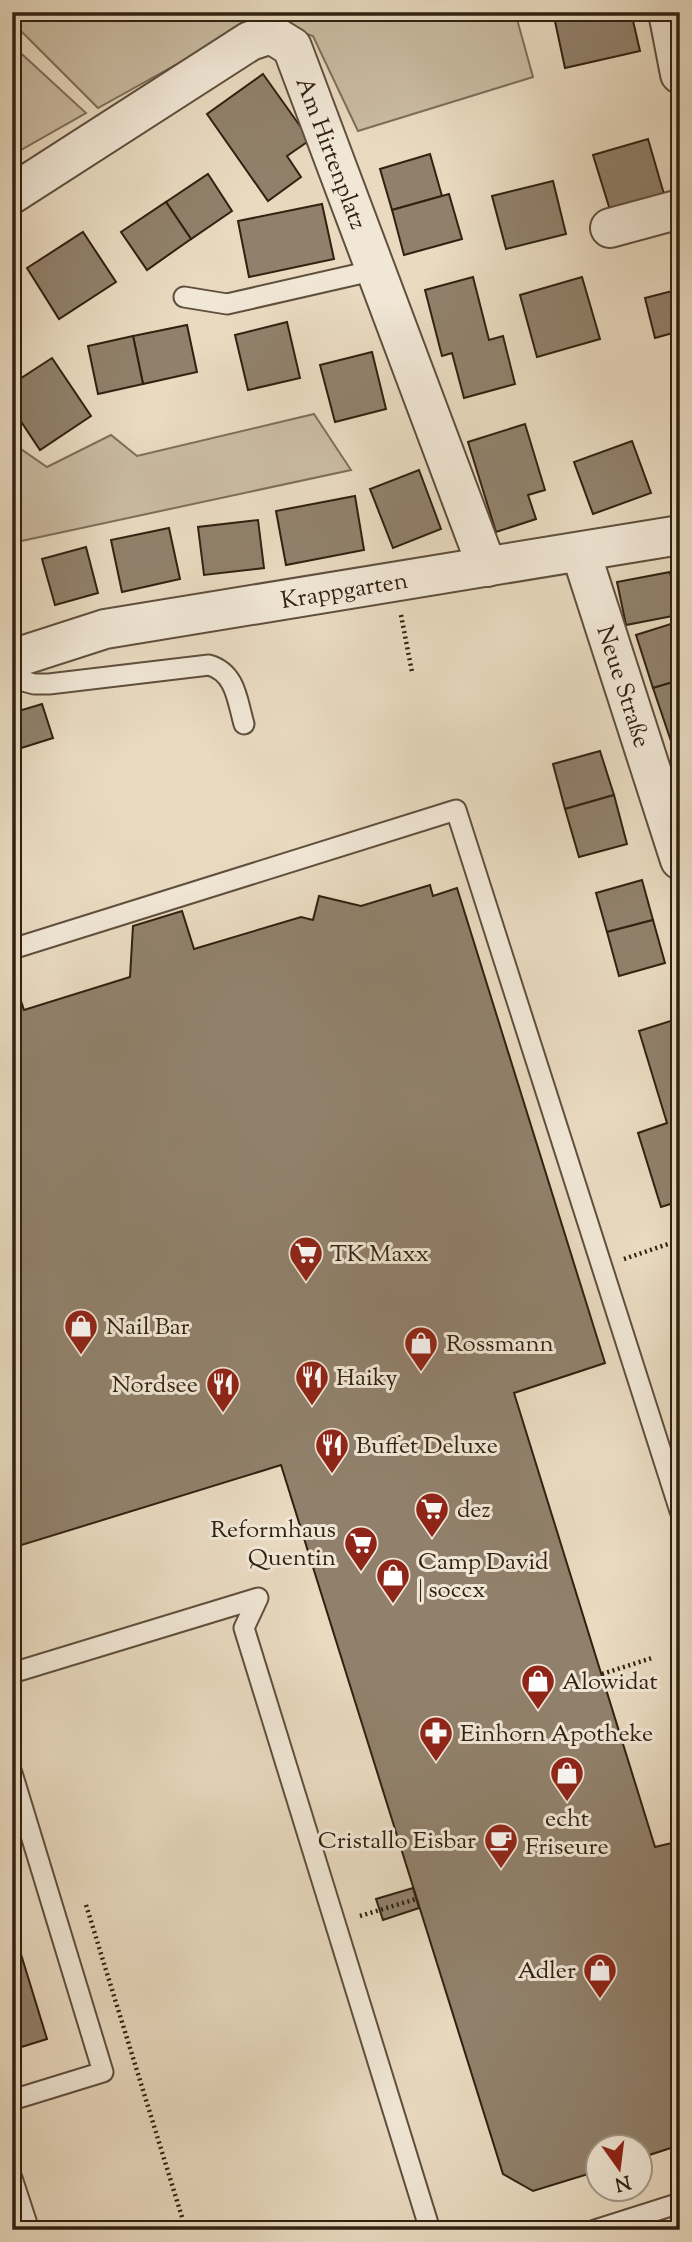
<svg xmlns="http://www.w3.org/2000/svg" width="692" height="2242" viewBox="0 0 692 2242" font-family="'Sorts Mill Goudy',serif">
  <rect width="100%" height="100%" fill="#e9dac0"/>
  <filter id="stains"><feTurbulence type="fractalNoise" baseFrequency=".00286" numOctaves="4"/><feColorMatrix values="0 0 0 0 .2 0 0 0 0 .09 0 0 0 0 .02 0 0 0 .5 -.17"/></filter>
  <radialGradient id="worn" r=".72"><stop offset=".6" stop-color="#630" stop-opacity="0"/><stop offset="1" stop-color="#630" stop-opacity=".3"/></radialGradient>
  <!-- green -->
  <g fill="#cabba2" stroke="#7e6e5a" stroke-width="2">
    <polygon points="12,12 515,12 533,77 358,131 313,36 260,18 98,108 12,22"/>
    <polygon points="12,45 86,113 12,155"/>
    <polygon points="314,414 351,470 12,543 12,443 47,467 111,435 137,456"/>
  </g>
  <!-- building -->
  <g fill="#91816c" stroke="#312111" stroke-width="2">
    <polygon points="553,12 631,12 640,51 565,68"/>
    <polygon points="263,74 310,140 287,156 301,177 268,201 207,114"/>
    <polygon points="648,139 664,194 610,210 593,155"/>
    <polygon points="430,154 442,196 392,210 380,169"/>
    <polygon points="208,174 232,211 191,239 166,202"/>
    <polygon points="553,181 566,234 506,249 492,196"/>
    <polygon points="449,194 462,239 404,255 392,210"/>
    <polygon points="166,202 191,239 147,270 121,232"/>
    <polygon points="322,204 334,259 249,277 238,221"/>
    <polygon points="83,232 116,282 59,319 27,268"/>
    <polygon points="473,277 489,340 503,336 515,384 464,398 452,353 442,356 425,290"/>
    <polygon points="582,277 600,339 537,357 520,295"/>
    <polygon points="680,289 680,331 655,338 645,298"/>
    <polygon points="287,322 300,378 248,390 235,335"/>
    <polygon points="187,325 197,372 143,384 133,336"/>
    <polygon points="133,336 143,384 98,394 88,346"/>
    <polygon points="372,352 386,409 335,422 320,365"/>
    <polygon points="52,358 91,416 40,450 12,408 12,384"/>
    <polygon points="680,422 680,442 673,424"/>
    <polygon points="525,424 545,490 528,495 536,519 496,532 468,442"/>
    <polygon points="632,441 651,493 593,514 574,462"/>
    <polygon points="419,470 441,529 393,548 370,489"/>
    <polygon points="355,496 364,550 286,565 276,511"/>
    <polygon points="258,520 264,568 204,575 198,527"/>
    <polygon points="169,528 180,579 122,592 111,540"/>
    <polygon points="86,547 98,593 55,605 42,559"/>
    <polygon points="670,572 678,615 626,625 617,582"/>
    <polygon points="680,621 680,680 653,688 636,635"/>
    <polygon points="680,680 680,739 671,741 653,688"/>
    <polygon points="42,704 53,738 12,751 12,713"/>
    <polygon points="600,751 614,795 565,809 553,764"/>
    <polygon points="614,795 627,844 579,857 565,809"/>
    <polygon points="642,880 653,920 607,932 596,893"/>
    <polygon points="430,885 433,896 457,888 605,1363 514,1393 655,1847 680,1841 680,2145 640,2158 640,2148 598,2148 598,2171 533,2191 503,2174 281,1465 12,1548 12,1000 20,998 24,1010 130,977 133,926 182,911 194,949 301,917 313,920 319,896 361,906"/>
    <polygon points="653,920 665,963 619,976 607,932"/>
    <polygon points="680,1018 680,1201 661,1207 638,1133 667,1123 639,1031"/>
    <polygon points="413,1888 419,1908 383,1920 376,1899"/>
    <polygon points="12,1925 47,2039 12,2050"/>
  </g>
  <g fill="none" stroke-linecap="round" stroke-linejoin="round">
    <!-- service casing -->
    <g stroke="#5f4f3d" stroke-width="23">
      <g id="service">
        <polyline points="184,297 227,304 376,270"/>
        <path d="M12,678l22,6h15l160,-19c27,8 28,35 35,59"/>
        <polyline points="12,949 456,810 680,1511"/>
        <polyline points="12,1673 258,1598 244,1628 430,2230"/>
        <polyline points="12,1773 103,2072 12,2100"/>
        <polyline points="12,2178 29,2230"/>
        <polyline points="595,2230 680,2203"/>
      </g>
    </g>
    <!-- minor casing -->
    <g stroke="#5f4f3d" stroke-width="42">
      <g id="minor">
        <polyline points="668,12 680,74"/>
        <path id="s1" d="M12,194l238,-153 21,-7 21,13 195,520"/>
        <polyline points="610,228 680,209"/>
        <path id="s2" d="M581,553l99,307"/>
        <path id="s3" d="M12,659l93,-30 575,-94"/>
      </g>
    </g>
    <!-- path -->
    <g stroke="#312111" stroke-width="4.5" stroke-dasharray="2 3.5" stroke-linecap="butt">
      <polyline points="401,615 412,672"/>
      <polyline points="624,1259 680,1240"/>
      <polyline points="602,1674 652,1658"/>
      <polyline points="86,1905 186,2230"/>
      <polyline points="360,1916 416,1899"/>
    </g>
    <!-- service -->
    <use href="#service" stroke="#f1e7d6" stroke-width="19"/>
    <!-- minor -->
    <use href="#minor" stroke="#f1e7d6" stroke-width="38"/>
  </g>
  <!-- icons -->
  <defs>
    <g id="supermarket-pin" transform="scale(1.75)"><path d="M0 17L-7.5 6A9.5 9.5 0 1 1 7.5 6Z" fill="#8f2418" stroke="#f1e7d6"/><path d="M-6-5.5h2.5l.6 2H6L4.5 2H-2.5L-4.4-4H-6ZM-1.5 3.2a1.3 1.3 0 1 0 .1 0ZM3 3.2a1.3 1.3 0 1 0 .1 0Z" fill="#fff"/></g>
    <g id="shop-pin" transform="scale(1.75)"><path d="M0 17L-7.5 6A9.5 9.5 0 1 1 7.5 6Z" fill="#8f2418" stroke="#f1e7d6"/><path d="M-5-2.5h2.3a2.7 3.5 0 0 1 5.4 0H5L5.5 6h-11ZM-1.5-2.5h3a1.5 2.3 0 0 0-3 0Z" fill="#fff"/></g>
    <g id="restaurant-pin" transform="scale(1.75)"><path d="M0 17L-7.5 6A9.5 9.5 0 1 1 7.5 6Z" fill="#8f2418" stroke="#f1e7d6"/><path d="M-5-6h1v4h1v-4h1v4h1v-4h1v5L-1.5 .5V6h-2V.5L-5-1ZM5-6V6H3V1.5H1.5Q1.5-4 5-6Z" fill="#fff"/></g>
    <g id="pharmacy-pin" transform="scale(1.75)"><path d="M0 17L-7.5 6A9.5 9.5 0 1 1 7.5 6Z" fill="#8f2418" stroke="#f1e7d6"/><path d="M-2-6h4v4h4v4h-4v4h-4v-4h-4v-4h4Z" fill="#fff"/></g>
    <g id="cafe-pin" transform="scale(1.75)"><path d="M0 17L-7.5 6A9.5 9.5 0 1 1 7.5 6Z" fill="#8f2418" stroke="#f1e7d6"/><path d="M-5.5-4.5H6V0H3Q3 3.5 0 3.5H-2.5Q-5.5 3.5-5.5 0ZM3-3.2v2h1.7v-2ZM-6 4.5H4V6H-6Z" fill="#fff"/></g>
  </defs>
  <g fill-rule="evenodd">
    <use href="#supermarket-pin" x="306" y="1253"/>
    <use href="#shop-pin" x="81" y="1326"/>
    <use href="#shop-pin" x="421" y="1343"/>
    <use href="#restaurant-pin" x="312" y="1377"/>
    <use href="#restaurant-pin" x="223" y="1384"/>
    <use href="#restaurant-pin" x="332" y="1445"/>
    <use href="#supermarket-pin" x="432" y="1509"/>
    <use href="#supermarket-pin" x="361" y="1543"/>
    <use href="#shop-pin" x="393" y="1575"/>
    <use href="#shop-pin" x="538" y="1681"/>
    <use href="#pharmacy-pin" x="436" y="1733"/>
    <use href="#shop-pin" x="567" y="1773"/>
    <use href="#cafe-pin" x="501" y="1840"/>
    <use href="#shop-pin" x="600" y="1970"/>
  </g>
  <g text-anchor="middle" stroke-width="6" stroke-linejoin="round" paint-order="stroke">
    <!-- street labels -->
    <g font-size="24" fill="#312111" stroke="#f1e7d6">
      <text dy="8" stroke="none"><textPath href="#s1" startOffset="443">Am Hirtenplatz</textPath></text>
      <text dy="8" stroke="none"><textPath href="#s3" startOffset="340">Krappgarten</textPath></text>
      <text dy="8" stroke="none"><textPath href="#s2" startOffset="140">Neue Straße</textPath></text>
    </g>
    <!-- poi labels -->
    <g font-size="24" fill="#312111" stroke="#f1e7d6" text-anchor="start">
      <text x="330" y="1261">TK Maxx</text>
      <text x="106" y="1334">Nail Bar</text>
      <text x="446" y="1351">Rossmann</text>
      <text x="336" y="1385">Haiky</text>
      <text x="198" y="1392" text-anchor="end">Nordsee</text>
      <text x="356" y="1453">Buffet Deluxe</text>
      <text x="457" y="1517">dez</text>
      <text x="336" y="1537" text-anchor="end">Reformhaus<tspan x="336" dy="28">Quentin</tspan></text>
      <text x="418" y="1569">Camp David<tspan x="418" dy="28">| soccx</tspan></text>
      <text x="562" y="1689">Alowidat</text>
      <text x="460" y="1741">Einhorn Apotheke</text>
      <text x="567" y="1826" text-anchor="middle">echt<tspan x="567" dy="28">Friseure</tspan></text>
      <text x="476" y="1848" text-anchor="end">Cristallo Eisbar</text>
      <text x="576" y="1978" text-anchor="end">Adler</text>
    </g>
  </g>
  <!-- margin -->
  <rect width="692" height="2242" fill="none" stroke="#e9dac0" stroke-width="42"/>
  <rect x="14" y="14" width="664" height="2214" fill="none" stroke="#312111" stroke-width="3.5"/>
  <rect x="21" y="21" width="650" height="2200" fill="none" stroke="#312111" stroke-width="2"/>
  <!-- north arrow -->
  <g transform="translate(619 2168) rotate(166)"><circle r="33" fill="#f1e7d6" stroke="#a49887" stroke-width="2"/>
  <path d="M0-5L12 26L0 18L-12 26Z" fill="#8f2418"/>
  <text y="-10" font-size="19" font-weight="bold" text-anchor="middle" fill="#312111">N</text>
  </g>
  <rect width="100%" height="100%" filter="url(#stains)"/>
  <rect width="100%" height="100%" fill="url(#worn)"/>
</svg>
